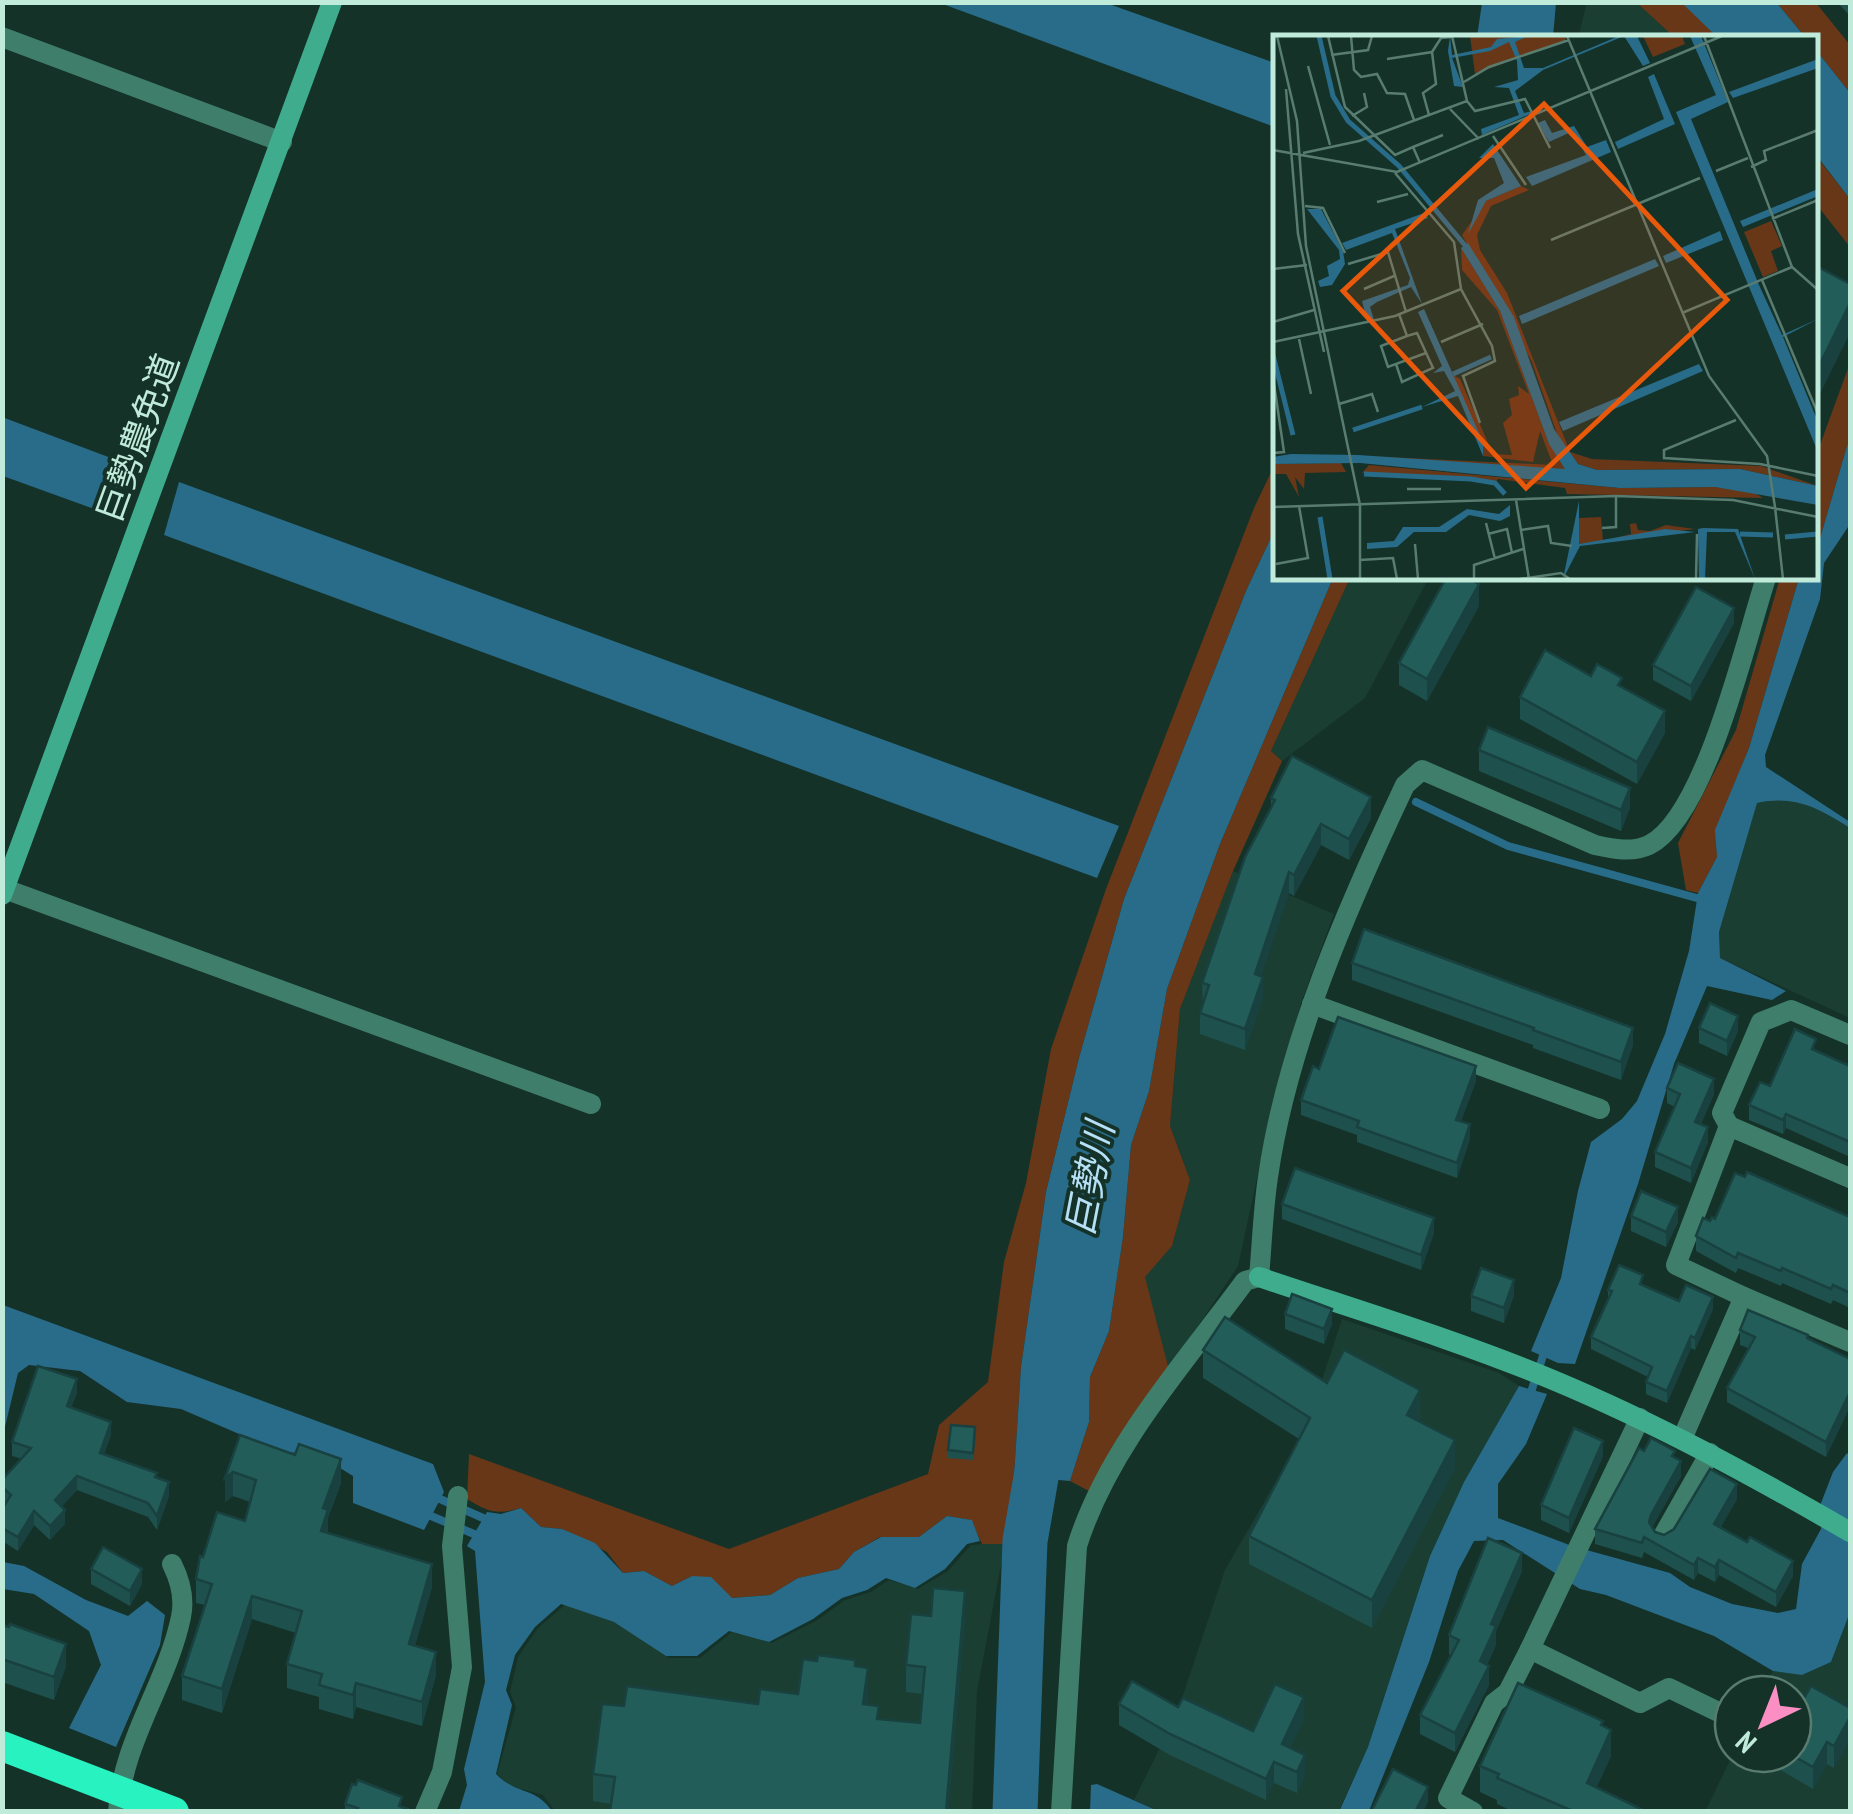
<svg xmlns="http://www.w3.org/2000/svg" width="1853" height="1814" viewBox="0 0 1853 1814" font-family="'PT Sans Narrow','Noto Sans JP',sans-serif">
  <rect width="100%" height="100%" fill="#153229"/>
  <!-- built -->
  <g fill="#1b3e32">
    <polygon points="1587,2 1637,3 1674,37 1578,38"/>
    <polygon points="1350,578 1425,578 1425,585 1365,698 1282,761 1271,751"/>
    <polygon points="1785,797 1823,812 1850,828 1850,1018 1720,958 1719,932 1757,802"/>
    <polygon points="1233,871 1334,914 1301,1003 1273,1104 1238,1266 1169,1370 1144,1277 1172,1246 1190,1180 1170,1126 1180,1009"/>
    <polygon points="1342,1319 1499,1373 1519,1386 1464,1482 1430,1556 1368,1747 1339,1811 1158,1811 1134,1800 1176,1716 1225,1570 1305,1431"/>
    <polygon points="982,1544 1005,1544 977,1691 972,1811 555,1811 543,1795 511,1786 497,1774 516,1707 510,1692 518,1657 538,1628 565,1605 617,1623 669,1658 700,1658 732,1632 772,1643 816,1621 845,1600 871,1592 889,1580 918,1589 948,1571 971,1545"/>
    <polygon points="1850,1612 1850,1811 1705,1812 1733,1754 1793,1754 1793,1694 1762,1694 1773,1671 1802,1675 1831,1662"/>
  </g>
  <!-- green -->
  <g fill="#673718">
    <polygon points="1637,3 1694,3 1721,37 1674,37"/>
    <polygon points="1777,3 1816,3 1850,45 1850,93 1816,50 1816,38 1805,37"/>
    <polygon points="1816,156 1850,199 1850,247 1816,204"/>
    <polygon points="1850,363 1850,436 1816,552 1816,456"/>
    <path d="M1275,464v65l-29,62 -122,308 -45,159 -33,134 -25,175 -7,109 -9,68h-23l-11,-24 -24,-4 -28,21h-39l-26,15 -15,17 -41,9 -28,17 -38,3 -40,-22 -20,10 -28,-15 -21,2 -16,-21 -45,-23 -21,-2 -20,-19c-24,7 -33,4 -54,-9l2,-45 260,95 199,-75 11,-49 49,-43 16,-120 22,-79 25,-134 55,-160 148,-381z"/>
    <polygon points="1333,578 1350,578 1271,751 1282,761 1233,871 1180,1009 1170,1126 1190,1180 1172,1246 1145,1277 1169,1370 1089,1491 1070,1481 1089,1422 1090,1377 1109,1331 1123,1237 1131,1145 1149,1091 1167,989 1220,844"/>
    <polygon points="1780,578 1799,578 1749,748 1716,830 1717,857 1698,893 1686,890 1678,843 1736,730"/>
  </g>
  <!-- water -->
  <g fill="#286c8a">
    <polygon points="940,3 1106,3 1275,63 1275,127"/>
    <polygon points="1482,3 1556,3 1553,37 1477,37"/>
    <polygon points="1682,3 1777,3 1805,37 1717,37"/>
    <polygon points="1816,50 1850,93 1850,199 1816,155"/>
    <polygon points="2,417 127,464 108,514 3,476"/>
    <path d="M1850,436v88l-26,39 -4,36 -55,156 1,12 84,55v6c-32,-20 -55,-33 -93,-25l-38,129 1,26 66,33 -14,9 -65,-14 -33,78 -36,120 -63,180 -17,-1 -27,-12 30,-73 17,-87 13,-49 31,-23 15,-18 28,-67 24,-83 9,-58 19,-36 -2,-27 34,-82 50,-170h17v-26z"/>
    <polygon points="179,482 1119,826 1097,878 164,535"/>
    <polygon points="1275,529 1276,578 1333,578 1220,844 1167,989 1149,1091 1131,1145 1123,1237 1109,1331 1090,1377 1089,1422 1070,1481 1014,1476 1021,1367 1046,1192 1079,1058 1124,899 1246,591"/>
    <polygon points="3,1305 433,1464 444,1492 424,1530 353,1503 353,1476 314,1452 283,1453 181,1409 127,1402 80,1371 29,1365 18,1373 3,1435"/>
    <polygon points="1519,1386 1547,1394 1526,1444 1498,1484 1498,1518 1572,1546 1670,1573 1690,1587 1732,1604 1778,1613 1796,1609 1802,1564 1821,1529 1821,1503 1833,1472 1847,1453 1850,1456 1850,1612 1831,1662 1802,1675 1773,1671 1714,1636 1606,1595 1580,1589 1503,1540 1474,1541 1458,1571 1429,1662 1369,1811 1339,1812 1368,1747 1430,1556 1464,1482"/>
    <path d="M521,1508l20,19 21,2 33,14 28,30 21,-2 28,15 20,-10 19,1 21,21 38,-3 28,-17 41,-9 15,-17 27,-15h38l28,-21 25,4 8,21 -13,3 -22,25 -30,19 -29,-10 -19,12 -25,8 -29,21 -44,23 -40,-11 -32,25h-31l-52,-34 -53,-18 -26,23 -20,28 -9,35 6,15 -16,69c22,22 38,12 56,37h-93l8,-26 -3,-16 21,-87 -10,-131 -8,-5 20,-34 14,2z"/>
    <polygon points="3,1562 24,1566 86,1600 128,1616 147,1601 165,1615 160,1645 116,1747 69,1728 101,1665 89,1631 34,1594 3,1589"/>
    <polygon points="1097,1784 1158,1811 1090,1811 1091,1785"/>
  </g>
  <g fill="none" stroke-linecap="round" stroke-linejoin="round">
    <!-- stream -->
    <g stroke="#286c8a" stroke-width="8">
      <polyline points="1416,802 1508,846 1704,900"/>
      <polyline points="1530,1395 1546,1347"/>
      <polyline points="440,1499 483,1518"/>
      <polyline points="431,1516 474,1534"/>
    </g>
    <!-- river -->
    <polyline stroke="#286c8a" stroke-width="45" points="1015,1812 1025,1541 1046,1420"/>
    <!-- street -->
    <g stroke="#3f7e6a" stroke-width="20">
      <polyline points="2,37 282,142"/>
      <polyline points="2,888 591,1104"/>
      <polyline points="1312,1004 1600,1109"/>
      <polyline points="1729,1126 1850,1178"/>
      <polyline points="1744,1297 1850,1342"/>
      <polyline points="1682,1439 1744,1297 1676,1265 1729,1126 1722,1113 1761,1022 1791,1010 1850,1035"/>
      <polyline points="1663,1536 1710,1453"/>
      <polyline points="1530,1649 1640,1703 1669,1688 1733,1719"/>
      <path d="M118,1812c4,-70 49,-128 63,-195 4,-19 -1,-37 -9,-53"/>
      <polyline points="425,1812 442,1772 462,1667 452,1546 458,1496"/>
      <path d="M1061,1812l16,-266c31,-99 107,-182 168,-265l14,-4c3,-33 4,-67 9,-100 19,-133 80,-271 137,-392l17,-15 173,75c18,4 37,8 54,0 57,-28 97,-207 117,-267"/>
      <polyline points="1473,1812 1448,1798 1494,1703 1508,1692 1530,1649 1640,1418"/>
    </g>
    <!-- secondary -->
    <g stroke="#3fad8d" stroke-width="20">
      <polyline points="2,895 332,2"/>
      <path d="M1259,1277c98,33 198,63 294,103 103,43 200,96 297,152"/>
    </g>
    <!-- highway -->
    <polyline stroke="#28f2c0" stroke-width="30" points="2,1746 174,1812"/>
  </g>
  <!-- wall -->
  <g fill="#1e504d">
    <polygon points="1837,2 1850,2 1850,16"/>
    <polygon points="1479,606 1427,701 1399,685 1399,663"/>
    <polygon points="1734,623 1691,701 1653,680 1653,665"/>
    <polygon points="1591,676 1622,687 1665,733 1637,784 1520,719 1520,697"/>
    <polygon points="1479,750 1630,808 1621,831 1479,771"/>
    <polygon points="1271,798 1371,818 1349,860 1321,845 1294,896 1289,893 1261,976 1263,998 1245,1050 1200,1034 1200,1013 1203,1004 1202,983 1271,809"/>
    <polygon points="1352,963 1633,1045 1621,1080 1533,1048 1533,1045 1352,980"/>
    <polygon points="1699,1028 1738,1031 1727,1056 1699,1043"/>
    <polygon points="1816,1051 1850,1066 1850,1157 1786,1128 1783,1134 1749,1120 1749,1105 1770,1086"/>
    <polygon points="1319,1069 1476,1081 1461,1121 1470,1139 1457,1178 1357,1142 1357,1135 1301,1115 1301,1100"/>
    <polygon points="1667,1088 1714,1094 1701,1124 1708,1142 1691,1183 1655,1167 1655,1152 1675,1107 1667,1103"/>
    <polygon points="1282,1204 1434,1233 1421,1270 1282,1219"/>
    <polygon points="1631,1216 1678,1222 1666,1247 1631,1231"/>
    <polygon points="1850,1217 1850,1308 1833,1300 1831,1304 1782,1283 1781,1286 1738,1268 1736,1273 1696,1251 1696,1236 1710,1221 1715,1219"/>
    <polygon points="1643,1285 1679,1301 1713,1309 1695,1350 1691,1348 1667,1403 1646,1394 1646,1382 1648,1377 1591,1349 1591,1337 1608,1299 1608,1290"/>
    <polygon points="1514,1295 1504,1323 1471,1311 1471,1296"/>
    <polygon points="1285,1314 1332,1324 1324,1344 1285,1329"/>
    <polygon points="1740,1330 1850,1359 1850,1406 1826,1457 1727,1402 1727,1388 1748,1348 1740,1345"/>
    <polygon points="1203,1350 1327,1383 1420,1418 1419,1420 1455,1468 1372,1628 1249,1564 1249,1536 1299,1439 1203,1378"/>
    <polygon points="77,1393 71,1407 111,1435 104,1454 157,1478 169,1496 157,1530 148,1517 77,1490 61,1507 65,1524 50,1540 34,1525 18,1551 2,1541 2,1509 6,1503 2,1500 2,1480 22,1459 12,1456 12,1442"/>
    <polygon points="240,1435 341,1483 328,1518 328,1533 432,1587 415,1645 436,1675 422,1726 356,1707 353,1719 319,1709 319,1697 287,1688 287,1664 296,1633 252,1619 222,1713 182,1700 182,1676 205,1605 196,1603 196,1579 203,1557 245,1521 250,1502 233,1496 225,1502"/>
    <polygon points="975,1435 973,1460 948,1458 948,1450"/>
    <polygon points="1644,1451 1675,1458 1681,1476 1652,1527 1655,1532 1664,1535 1737,1499 1720,1528 1793,1576 1776,1607 1719,1575 1715,1582 1698,1573 1694,1580 1644,1552 1642,1558 1595,1544 1595,1529"/>
    <polygon points="1603,1456 1569,1533 1541,1520 1541,1505"/>
    <polygon points="91,1569 142,1584 130,1606 91,1584"/>
    <polygon points="1522,1571 1496,1631 1496,1645 1487,1665 1489,1685 1455,1752 1420,1734 1420,1715 1451,1655 1449,1654 1449,1635"/>
    <polygon points="965,1618 948,1812 611,1804 593,1801 593,1774 624,1706 758,1704 798,1694 855,1666 868,1695 867,1704 879,1719 920,1723 923,1694 906,1692 906,1665"/>
    <polygon points="2,1625 66,1666 54,1700 2,1682"/>
    <polygon points="1119,1704 1178,1707 1253,1731 1304,1719 1290,1748 1305,1776 1297,1793 1274,1783 1266,1800 1170,1755 1119,1725"/>
    <polygon points="1850,1708 1834,1768 1827,1764 1813,1789 1777,1768 1777,1754 1793,1754"/>
    <polygon points="1603,1726 1611,1756 1596,1788 1647,1812 1514,1812 1497,1804 1497,1800 1480,1792 1480,1766"/>
    <polygon points="345,1804 402,1807 408,1812 345,1812"/>
  </g>
  <!-- shaded-wall -->
  <g fill="#18413f">
    <polygon points="1850,303 1850,333 1816,402 1816,372"/>
    <polygon points="1479,584 1479,606 1427,701 1427,679"/>
    <polygon points="1734,608 1734,623 1691,701 1691,686"/>
    <polygon points="1665,711 1665,733 1637,784 1637,762"/>
    <polygon points="1630,788 1630,808 1621,831 1621,810"/>
    <polygon points="1371,797 1371,818 1349,860 1349,839"/>
    <polygon points="1321,824 1321,845 1294,896 1294,875"/>
    <polygon points="1289,872 1289,893 1255,995 1255,974"/>
    <polygon points="1263,977 1263,998 1245,1050 1245,1029"/>
    <polygon points="1738,1016 1738,1031 1727,1056 1727,1041"/>
    <polygon points="1633,1028 1633,1045 1621,1080 1621,1062"/>
    <polygon points="1476,1066 1476,1081 1456,1135 1456,1120"/>
    <polygon points="1714,1079 1714,1094 1695,1137 1695,1122"/>
    <polygon points="1786,1114 1786,1128 1783,1134 1783,1120"/>
    <polygon points="1470,1124 1470,1139 1457,1178 1457,1163"/>
    <polygon points="1708,1127 1708,1142 1691,1183 1691,1168"/>
    <polygon points="1678,1207 1678,1222 1666,1247 1666,1232"/>
    <polygon points="1434,1218 1434,1233 1421,1270 1421,1255"/>
    <polygon points="1514,1280 1514,1295 1504,1323 1504,1308"/>
    <polygon points="1713,1297 1713,1309 1695,1350 1695,1338"/>
    <polygon points="1332,1309 1332,1324 1324,1344 1324,1329"/>
    <polygon points="1691,1336 1691,1348 1667,1403 1667,1391"/>
    <polygon points="77,1379 77,1393 67,1419 67,1406"/>
    <polygon points="1420,1390 1420,1418 1407,1442 1407,1415"/>
    <polygon points="1850,1392 1850,1406 1826,1457 1826,1442"/>
    <polygon points="111,1422 111,1435 100,1466 100,1453"/>
    <polygon points="1455,1440 1455,1468 1372,1628 1372,1600"/>
    <polygon points="1603,1441 1603,1456 1569,1533 1569,1518"/>
    <polygon points="341,1459 341,1483 328,1518 328,1534 321,1531 323,1508"/>
    <polygon points="1681,1461 1681,1476 1651,1530 1649,1522 1651,1515"/>
    <polygon points="233,1472 233,1496 225,1502 225,1478"/>
    <polygon points="77,1476 77,1490 55,1514 55,1500"/>
    <polygon points="169,1482 169,1496 157,1530 157,1516"/>
    <polygon points="1737,1484 1737,1499 1714,1539 1714,1524"/>
    <polygon points="65,1510 65,1524 50,1540 50,1526"/>
    <polygon points="34,1511 34,1525 18,1551 18,1537"/>
    <polygon points="1522,1553 1522,1571 1496,1631 1496,1645 1480,1680 1480,1661 1491,1624"/>
    <polygon points="1698,1558 1698,1573 1694,1580 1694,1565"/>
    <polygon points="1719,1560 1719,1575 1715,1582 1715,1567"/>
    <polygon points="1793,1561 1793,1576 1776,1607 1776,1592"/>
    <polygon points="432,1564 432,1587 409,1667 409,1644"/>
    <polygon points="142,1569 142,1584 130,1606 130,1591"/>
    <polygon points="965,1591 965,1618 948,1812 946,1812"/>
    <polygon points="252,1596 252,1619 222,1713 222,1689"/>
    <polygon points="66,1644 66,1666 54,1700 54,1677"/>
    <polygon points="436,1652 436,1675 422,1726 422,1702"/>
    <polygon points="1489,1666 1489,1685 1455,1752 1455,1733"/>
    <polygon points="868,1668 868,1695 863,1731 863,1704"/>
    <polygon points="356,1683 356,1707 353,1719 353,1695"/>
    <polygon points="1304,1697 1304,1719 1282,1765 1282,1744"/>
    <polygon points="1850,1717 1850,1740 1834,1768 1834,1746"/>
    <polygon points="1603,1721 1603,1746 1611,1730 1611,1756 1587,1809 1587,1783"/>
    <polygon points="1827,1742 1827,1764 1813,1789 1813,1767"/>
    <polygon points="1305,1755 1305,1776 1297,1793 1297,1772"/>
    <polygon points="1274,1762 1274,1783 1266,1800 1266,1779"/>
    <polygon points="1428,1787 1428,1802 1423,1812 1415,1812"/>
  </g>
  <!-- building -->
  <g fill="#235d5a" stroke="#18413f" stroke-width="2.5">
    <polygon points="1816,266 1850,284 1850,303 1816,372"/>
    <polygon points="1446,578 1467,578 1479,584 1427,679 1399,663"/>
    <polygon points="1696,587 1734,608 1691,686 1653,665"/>
    <polygon points="1545,650 1591,676 1597,664 1622,678 1618,685 1665,711 1637,762 1520,697"/>
    <polygon points="1488,727 1630,788 1621,810 1479,750"/>
    <polygon points="1292,756 1371,797 1349,839 1321,824 1294,875 1289,872 1255,974 1263,977 1245,1029 1200,1013 1209,985 1202,983 1245,857 1275,800 1271,798"/>
    <polygon points="1364,929 1633,1028 1621,1062 1533,1030 1534,1028 1352,963"/>
    <polygon points="1710,1003 1738,1016 1727,1041 1699,1028"/>
    <polygon points="1338,1017 1476,1066 1456,1120 1470,1124 1457,1163 1357,1127 1359,1121 1301,1100 1313,1066 1319,1069"/>
    <polygon points="1795,1029 1816,1039 1812,1049 1850,1066 1850,1142 1786,1114 1783,1120 1749,1105 1760,1082 1770,1086"/>
    <polygon points="1678,1063 1714,1079 1695,1122 1708,1127 1691,1168 1655,1152 1680,1094 1667,1088"/>
    <polygon points="1295,1168 1434,1218 1421,1255 1282,1204"/>
    <polygon points="1747,1172 1850,1217 1850,1293 1833,1285 1831,1289 1782,1268 1781,1271 1738,1253 1736,1258 1696,1236 1703,1218 1710,1221 1712,1217 1715,1219 1735,1173 1745,1177"/>
    <polygon points="1641,1191 1678,1207 1666,1232 1631,1216"/>
    <polygon points="1619,1265 1643,1275 1640,1284 1679,1301 1686,1285 1713,1297 1695,1338 1691,1336 1667,1391 1646,1382 1652,1367 1591,1337 1612,1291 1608,1290"/>
    <polygon points="1481,1268 1514,1280 1504,1308 1471,1296"/>
    <polygon points="1292,1294 1332,1309 1324,1329 1285,1314"/>
    <polygon points="1748,1310 1808,1335 1807,1338 1850,1359 1850,1392 1826,1442 1727,1388 1755,1337 1740,1330"/>
    <polygon points="1225,1317 1327,1383 1344,1350 1420,1390 1407,1415 1455,1440 1372,1600 1249,1536 1310,1418 1203,1350"/>
    <polygon points="38,1366 77,1379 67,1406 111,1422 100,1453 157,1473 155,1477 169,1482 157,1516 148,1503 77,1476 55,1500 65,1510 50,1526 34,1511 18,1537 2,1528 2,1509 11,1495 2,1487 2,1480 31,1448 12,1442"/>
    <polygon points="951,1425 975,1427 973,1453 948,1450"/>
    <polygon points="1574,1428 1603,1441 1569,1518 1541,1505"/>
    <polygon points="240,1435 295,1455 299,1444 341,1459 323,1508 328,1510 321,1531 432,1564 409,1644 436,1652 422,1702 356,1683 353,1695 319,1685 322,1674 287,1664 302,1611 252,1596 222,1689 182,1676 212,1584 196,1579 200,1556 203,1557 217,1512 245,1521 256,1480 233,1472 225,1478"/>
    <polygon points="1651,1438 1675,1451 1672,1456 1681,1461 1651,1515 1649,1522 1655,1532 1664,1535 1674,1529 1710,1469 1737,1484 1714,1524 1747,1542 1750,1537 1793,1561 1776,1592 1719,1560 1715,1567 1698,1558 1694,1565 1644,1537 1642,1543 1595,1529 1639,1448 1644,1451"/>
    <polygon points="1488,1538 1522,1553 1491,1624 1496,1626 1480,1661 1489,1666 1455,1733 1420,1715 1459,1640 1449,1635"/>
    <polygon points="103,1547 142,1569 130,1591 91,1569"/>
    <polygon points="933,1588 965,1591 946,1812 610,1811 615,1777 593,1774 602,1704 624,1706 627,1686 758,1704 760,1689 798,1694 803,1659 817,1661 818,1655 855,1660 855,1666 868,1668 863,1704 879,1706 877,1719 920,1723 925,1667 906,1665 911,1614 931,1616"/>
    <polygon points="10,1624 66,1644 54,1677 2,1659 2,1625 9,1627"/>
    <polygon points="1132,1681 1178,1707 1183,1698 1253,1731 1275,1684 1304,1697 1282,1744 1305,1755 1297,1772 1274,1762 1266,1779 1170,1734 1119,1704"/>
    <polygon points="1518,1683 1603,1721 1601,1725 1611,1730 1587,1783 1647,1812 1575,1812 1497,1778 1499,1774 1480,1766"/>
    <polygon points="1811,1686 1850,1708 1850,1717 1834,1746 1827,1742 1813,1767 1790,1754 1793,1754 1793,1718"/>
    <polygon points="1393,1769 1428,1787 1415,1812 1371,1812"/>
    <polygon points="358,1780 402,1797 399,1806 408,1809 407,1812 357,1812 358,1808 345,1804 352,1784 356,1785"/>
  </g>
  <g text-anchor="middle" stroke-width="8" stroke-linejoin="round" paint-order="stroke">
    <!-- street labels -->
    <g font-size="35" fill="#c0ebdb" stroke="#153229">
      <text transform="translate(138 438) rotate(-70)" y="12">巨勢農免道</text>
    </g>
    <!-- water labels -->
    <g font-size="38" font-style="italic" fill="#b6e0f6" stroke="#153229">
      <text transform="translate(1090 1179) rotate(-79)" y="13">巨勢川</text>
    </g>
  </g>
  <!-- overview -->
  <g transform="translate(1273 35)">
    <rect width="545" height="545" fill="#153229"/>
    <path d="M197,1h95l1,4 -91,34zM370,1h39l3,8 -32,13zM248,151l8,4 -38,16 -14,29 3,15 27,43 63,159 22,7 169,7 57,20 -78,-17 -143,1 -19,-6 -18,-22 -28,-80 -70,-127 24,-34zM498,186l11,25 -11,5 7,20 -15,6 -19,-45zM188,213l39,63 49,133 20,26 -203,-14 187,9 -13,-34 -7,31 -50,-6 -30,-81 7,4 33,75 19,1 -9,-32 9,-8 -3,-16 10,-4 -1,-9 11,8 -32,-84 -35,-40zM68,428l5,9 -41,1 -1,16 -9,-12 4,20 -13,-23h-13v-10zM96,430l251,23 95,-1 36,4 12,7 -196,-4 -2,-6 -67,-9 -5,6 -32,-8 -99,-4zM328,482l2,24 28,-7 -1,-10 6,-1 2,7 12,1 16,-6 29,4 -116,15v-26z" fill="#673718"/>
    <path d="M177,1l2,19 39,-8 6,-8 31,-3 -13,6 9,26h19l76,-32h18l13,27 -7,3 -19,-30 -81,34 -28,21 9,22 20,-5 -62,27 -1,-6 38,-14 -10,-27 -15,-1 24,-7 -1,-19 -8,-19 -19,9 -38,7 11,29 -9,-1 -6,-35zM417,1h11l27,66 -37,17 68,166 23,50 36,-16 -35,18 35,85v30l-142,-340 40,-17zM545,24v9l-85,30 -4,-6zM381,39l21,50 -57,25 -3,-7 49,-23 -16,-42zM272,85l7,13 22,-7 13,21 19,-7 5,12 -79,34 -6,-9 60,-22 -13,-24 -24,11 -11,-19zM220,109l28,42 -35,15 -18,33 10,-34 26,-17 -10,-25h-15zM545,154v7l-75,31 -3,-6zM34,174h14l22,42 2,13 -13,21 -12,2 -2,-6 11,-5 -2,-10 13,-7 -1,-9zM151,178l4,5 -33,11 27,75 -11,-17 -34,15 -7,5 7,23 -10,-9 -5,-20 46,-16 2,-7 -18,-45 -46,17 -4,-7zM447,196l3,9 -57,23 -3,-7zM195,208l46,74 40,112 24,35 19,6 143,-1 78,17v19l-103,-18 -95,1 -260,-25 -87,1v-7l18,-3 67,1 207,14 -16,-25 -49,-133 -39,-63zM382,224l4,7 -137,58 -3,-8zM151,274l59,133v14l-25,-60 -36,11 33,-16 -11,-20 -11,2 9,-7 -24,-54zM426,329l4,7 -140,60 -4,-9zM306,466v43l86,-15 30,3 -115,14 -17,33zM237,470v11l-10,5 -31,-6 -23,17h-32l-17,15 -30,2v-6l27,-2 9,-14h36l28,-18 32,5zM430,493l35,1 17,50 -20,-47h-28l-2,47h-6l-1,-50z" fill="#286c8a"/>
    <path fill="none" stroke="#286c8a" stroke-width="5" d="M46,1l14,60 15,25 51,45 69,83M0,320l20,80M180,339l38,-17M80,395l69,-23M91,439l107,5 24,4 10,11M47,482l10,62M467,499l33,1M512,502l33,-3"/>
    <path fill="none" stroke="#597c70" stroke-width="2.5" d="M4,1l20,85 9,125 54,259v74M55,1l17,71 50,48 18,-8 7,16M78,1l3,34 7,7 16,-3 10,19 18,1 9,26M294,1l142,340 58,80 8,51M431,1l88,231 26,23M58,20l37,-5 4,-14M114,24l45,-7 9,-14 11,-1M35,31l22,79M191,47l25,-15 80,-27M13,54l12,145 26,118M194,66l8,10 50,-12 25,49M177,74l29,30M156,80l-6,-22 13,-9 -4,-32M79,81l15,-9 -3,-14M220,101l33,49M140,112l30,-12M0,115l124,22 325,-136M30,118l56,-12 108,-40 -15,-65M478,132l15,-7 -2,-9 54,-21M443,136l32,-13M122,138l59,69 7,47 31,57 3,15 -32,15 17,47M104,167l31,-8M32,171l18,2 22,45M499,184l46,-19M278,205l149,-62M75,229l40,-12 18,60M0,234l34,-4M489,245l56,134M91,254l30,-13M409,278l110,-46M0,287l41,-12M134,301l-26,10 7,21 38,-14M26,304l12,55M0,307l122,-26 66,-27M168,307l42,-18M123,329l6,18 31,-14 -16,-35 -10,3 -8,-22M0,342l11,75 -11,1M66,369l33,-10 6,18M463,385l-72,30v8l96,6 58,12M134,454h34M243,465l13,79M0,472l343,-11 117,4 85,17M502,472l8,72M213,488l9,36M329,493l14,-1v-31M248,495l27,-4 3,17 21,3M215,499l19,-5 5,24M142,509l3,35M87,525l33,-2 4,21M3,529l32,-6 -9,-52M201,544v-14l49,-16M247,544l41,-6 9,6M423,544l1,-45"/>
    <path fill="#e8590c" fill-opacity="0.15" stroke="#e8590c" stroke-width="5" d="M271,69l183,196 -201,188 -183,-197z"/>
    <rect width="545" height="545" fill="none" stroke="#c0ebdb" stroke-width="5"/>
  </g>
  <!-- border -->
  <rect width="1853" height="1814" fill="none" stroke="#c0ebdb" stroke-width="10"/>
  <!-- north arrow -->
  <g transform="translate(1763 1724) rotate(223)"><circle r="48" fill="#153229" stroke="#597c70" stroke-width="2.5"/>
  <path d="M0-8L18 38L0 25L-18 38Z" fill="#fb8fc4"/>
  <text y="-15" font-size="28" font-weight="bold" text-anchor="middle" fill="#c0ebdb">N</text>
  </g>
</svg>
